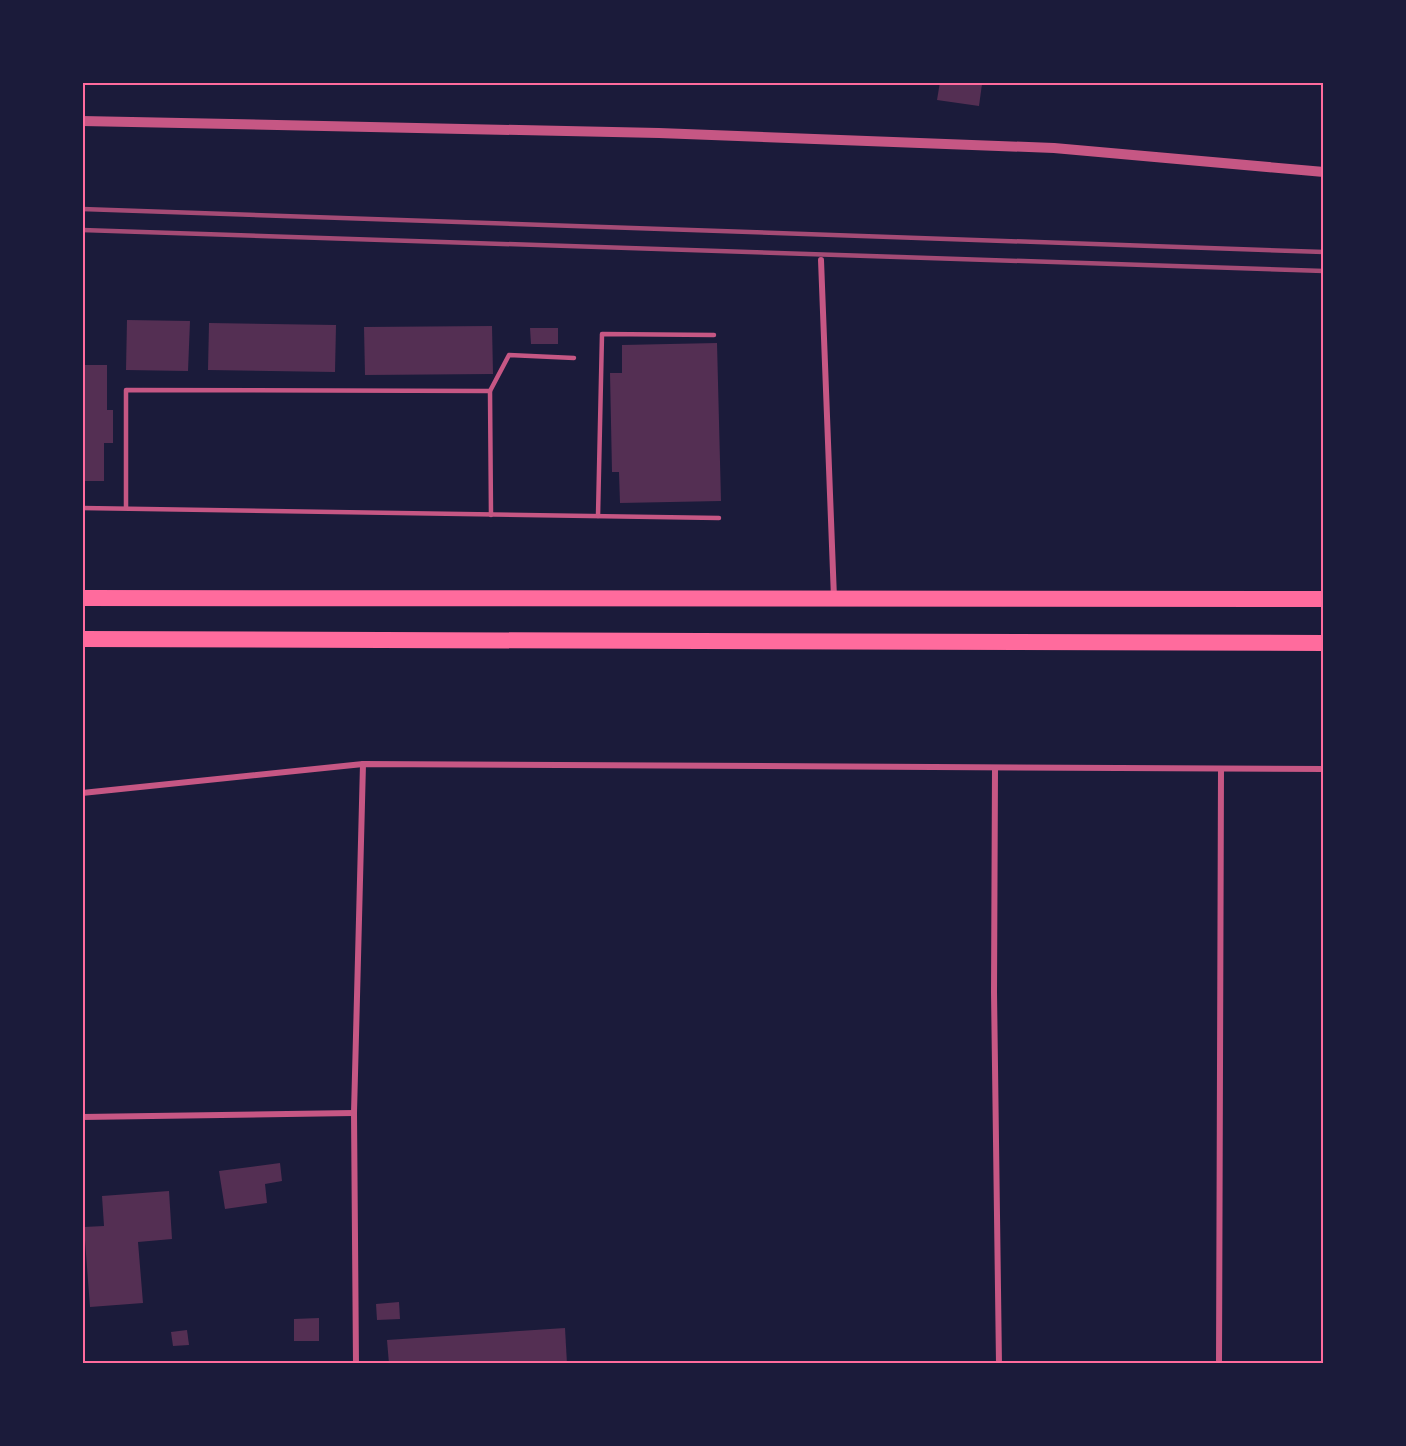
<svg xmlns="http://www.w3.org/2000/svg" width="1406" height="1446" viewBox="0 0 1406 1446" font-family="Karla,sans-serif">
  <rect width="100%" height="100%" fill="#1b1b3a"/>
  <!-- building -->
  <g fill="#542f53">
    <polygon points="940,82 982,84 979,106 937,100"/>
    <polygon points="127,320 190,321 188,371 126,370"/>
    <polygon points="209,323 336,325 335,372 208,370"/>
    <polygon points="492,326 493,374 365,375 364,327"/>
    <polygon points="530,328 558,328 558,344 531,344"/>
    <polygon points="717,343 721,501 620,503 619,472 612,472 610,373 622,373 622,345"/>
    <polygon points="82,365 107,365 107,410 113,410 113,443 104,443 104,481 82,481"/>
    <polygon points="280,1163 282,1181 265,1184 267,1203 225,1209 219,1171"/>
    <polygon points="169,1191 172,1239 138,1242 143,1303 90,1307 84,1227 104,1226 102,1196"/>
    <polygon points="399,1302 400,1319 377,1320 376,1304"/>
    <polygon points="319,1318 319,1341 294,1341 294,1319"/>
    <polygon points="565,1328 567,1364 389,1364 387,1340"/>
    <polygon points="187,1330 189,1345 173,1346 171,1332"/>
  </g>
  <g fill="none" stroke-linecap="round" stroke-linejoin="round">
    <!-- service -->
    <g stroke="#c65784" stroke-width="4.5">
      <polyline points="490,391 509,355 574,358"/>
      <polyline points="82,508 719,518"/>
      <polyline points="126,508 126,390 490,391 491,515"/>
      <polyline points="598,516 602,334 714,335"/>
    </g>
    <!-- minor -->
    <g stroke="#c65784" stroke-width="6">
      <polyline points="821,260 834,598"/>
      <polyline points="995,769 994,992 999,1364"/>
      <polyline points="82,793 363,764 1324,769"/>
      <polyline points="82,1117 354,1113"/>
      <polyline points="356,1364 354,1113 363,764"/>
      <polyline points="1219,1364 1221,770"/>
    </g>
    <!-- tertiary -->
    <polyline stroke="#c65784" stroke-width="10" points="82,121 659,133 1054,148 1324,172"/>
    <!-- trunk -->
    <g stroke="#ff6b9d" stroke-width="16">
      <polyline points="82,598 1324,599"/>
      <polyline points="82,639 1324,643"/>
    </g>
    <!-- rail -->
    <g stroke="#a44b75" stroke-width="4.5">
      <polyline points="82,209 1324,252"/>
      <polyline points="82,230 1324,271"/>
    </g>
  </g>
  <!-- border -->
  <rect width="1406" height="1446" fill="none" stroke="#1b1b3a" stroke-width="168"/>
  <rect x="84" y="84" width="1238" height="1278" fill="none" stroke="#ff6b9d" stroke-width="2"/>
</svg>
